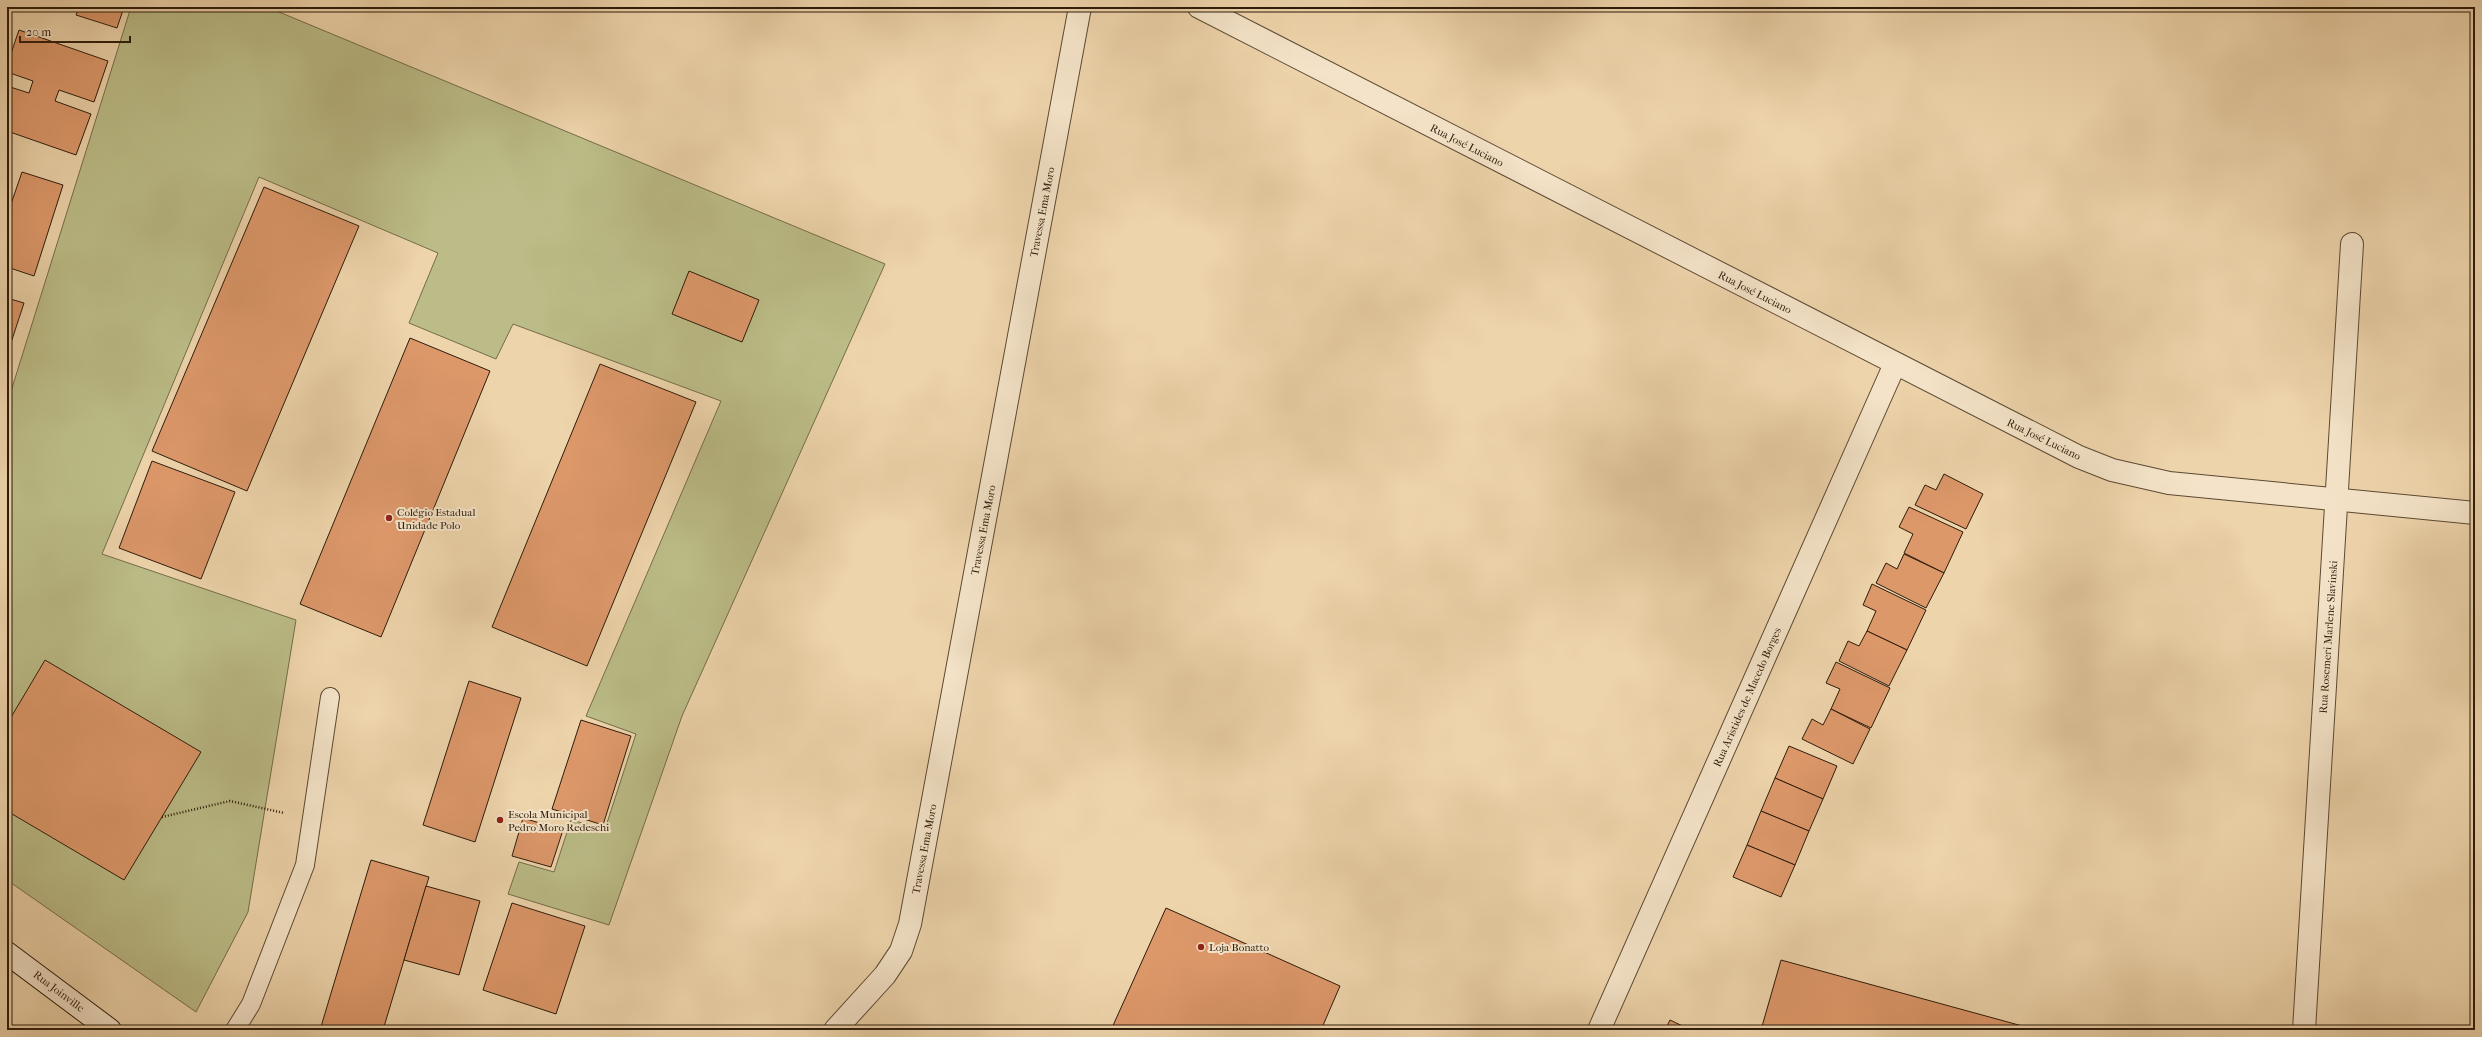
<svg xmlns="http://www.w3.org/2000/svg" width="2482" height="1037" viewBox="0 0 2482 1037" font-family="'IM FELL French Canon',serif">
<rect width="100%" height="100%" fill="#eed4ab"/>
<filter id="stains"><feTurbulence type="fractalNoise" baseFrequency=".005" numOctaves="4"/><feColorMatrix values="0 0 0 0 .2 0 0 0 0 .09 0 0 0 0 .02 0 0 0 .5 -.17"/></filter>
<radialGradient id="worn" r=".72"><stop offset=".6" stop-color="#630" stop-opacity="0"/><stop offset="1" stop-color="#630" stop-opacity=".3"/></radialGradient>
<polygon fill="#bbbc87" stroke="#746c49" points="131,7 267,7 885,264 682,716 609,925 508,894 519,862 554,872 571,820 605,829 636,734 586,716 721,401 513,324 496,359 409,323 438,253 259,177 102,554 296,620 248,912 196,1012 7,880 7,404"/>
<g fill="#dd986a" stroke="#2c1b0b">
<polygon points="79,7 124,7 117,28 76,15"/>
<polygon points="19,30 108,61 94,102 59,90 55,101 91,114 76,155 7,131 7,86 29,93 33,81 7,72 7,65"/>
<polygon points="22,172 63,185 34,276 7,267 7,206 10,207"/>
<polygon points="264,187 359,226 247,491 152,451"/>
<polygon points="689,271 759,300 742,342 672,314"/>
<polygon points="7,298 24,303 7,355"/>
<polygon points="410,338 490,371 381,637 300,604"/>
<polygon points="600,364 696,402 587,666 492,627"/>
<polygon points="152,461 235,492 201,579 119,548"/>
<polygon points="1944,474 1983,494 1966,529 1915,505 1925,485 1936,490"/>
<polygon points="1909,507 1963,532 1944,573 1904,553 1913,534 1899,527"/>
<polygon points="1904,554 1944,573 1926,608 1876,583 1886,563 1897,569"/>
<polygon points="1872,584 1926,610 1907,650 1867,631 1876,611 1863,605"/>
<polygon points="1867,631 1907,650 1889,686 1839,661 1848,641 1859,646"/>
<polygon points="45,660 201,752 124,880 7,811 7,724"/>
<polygon points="1836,662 1890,688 1871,728 1831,709 1840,689 1826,683"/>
<polygon points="469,681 521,698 475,842 423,825"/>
<polygon points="1831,709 1870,729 1853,764 1802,739 1812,719 1823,725"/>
<polygon points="581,720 631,736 603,825 552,809"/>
<polygon points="1789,746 1837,766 1823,799 1775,778"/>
<polygon points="1775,778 1823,799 1809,831 1761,811"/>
<polygon points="1761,811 1809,831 1795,865 1747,845"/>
<polygon points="523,818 563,830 551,867 512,856"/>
<polygon points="1747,845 1795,865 1781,897 1733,877"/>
<polygon points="371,860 429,877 383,1030 320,1030"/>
<polygon points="426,886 480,901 459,975 404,960"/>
<polygon points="512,903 585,926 556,1014 483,990"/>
<polygon points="1166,908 1340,986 1321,1030 1111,1030"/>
<polygon points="1781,960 2037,1030 1761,1030"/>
<polygon points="1670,1020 1691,1030 1665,1030"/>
</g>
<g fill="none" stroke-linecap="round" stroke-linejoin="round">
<defs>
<polyline id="service" points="235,1030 251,1004 305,865 330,697"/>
<g id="minor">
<polyline points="1199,7 2079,457 2112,470 2169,483 2475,513"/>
<polyline points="835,1030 885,975 901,951 910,924 1080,7"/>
<polyline points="1599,1030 1895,364"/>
<polyline points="2304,1030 2352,244"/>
</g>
<polyline id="secondary" points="7,953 110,1030"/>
</defs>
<use href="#service" stroke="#5c4933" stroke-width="20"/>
<use href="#minor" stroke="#5c4933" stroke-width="24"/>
<use href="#secondary" stroke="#2c1b0b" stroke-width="24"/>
<polyline stroke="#2c1b0b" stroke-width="2.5" stroke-dasharray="1 2" stroke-linecap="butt" points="162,817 230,801 284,813"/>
<use href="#service" stroke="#f4e3c8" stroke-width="18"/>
<use href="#minor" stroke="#f4e3c8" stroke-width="22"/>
<use href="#secondary" stroke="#f4e3c8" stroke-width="22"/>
</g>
<g fill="#8f2418" stroke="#f4e3c8" stroke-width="1.5">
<circle cx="389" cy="518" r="4"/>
<circle cx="500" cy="820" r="4"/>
<circle cx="1201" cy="947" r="4"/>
</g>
<g text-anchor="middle" stroke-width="4" stroke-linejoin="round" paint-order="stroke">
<g font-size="11" fill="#2c1b0b" stroke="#f4e3c8">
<text transform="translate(1467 145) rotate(27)" y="4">Rua José Luciano</text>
<text transform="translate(1042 212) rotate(-79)" y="4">Travessa Ema Moro</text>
<text transform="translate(1755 292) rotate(27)" y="4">Rua José Luciano</text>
<text transform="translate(2044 439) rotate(26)" y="4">Rua José Luciano</text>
<text transform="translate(983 530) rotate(-79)" y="4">Travessa Ema Moro</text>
<text transform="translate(2328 637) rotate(-86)" y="4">Rua Rosemeri Marlene Slavinski</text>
<text transform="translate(1747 697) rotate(-66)" y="4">Rua Aristides de Macedo Borges</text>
<text transform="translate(924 849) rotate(-79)" y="4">Travessa Ema Moro</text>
<text transform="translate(59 991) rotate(37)" y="4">Rua Joinville</text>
</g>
<g font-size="11" fill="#2c1b0b" stroke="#f4e3c8" text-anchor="start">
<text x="397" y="516">Colégio Estadual<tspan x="397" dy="13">Unidade Polo</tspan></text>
<text x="508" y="818">Escola Municipal<tspan x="508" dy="13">Pedro Moro Redeschi</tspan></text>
<text x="1209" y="951">Loja Bonatto</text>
</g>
</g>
<rect width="2482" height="1037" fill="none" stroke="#eed4ab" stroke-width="24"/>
<rect x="8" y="8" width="2466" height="1021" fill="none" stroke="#2c1b0b" stroke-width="2"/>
<rect x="12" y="12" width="2458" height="1013" fill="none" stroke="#2c1b0b"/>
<path d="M20 36v6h110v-6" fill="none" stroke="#2c1b0b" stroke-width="2"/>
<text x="26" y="36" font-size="12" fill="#2c1b0b" stroke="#f4e3c8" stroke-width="3" paint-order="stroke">20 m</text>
<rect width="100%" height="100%" filter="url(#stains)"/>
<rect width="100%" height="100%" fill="url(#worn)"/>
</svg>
